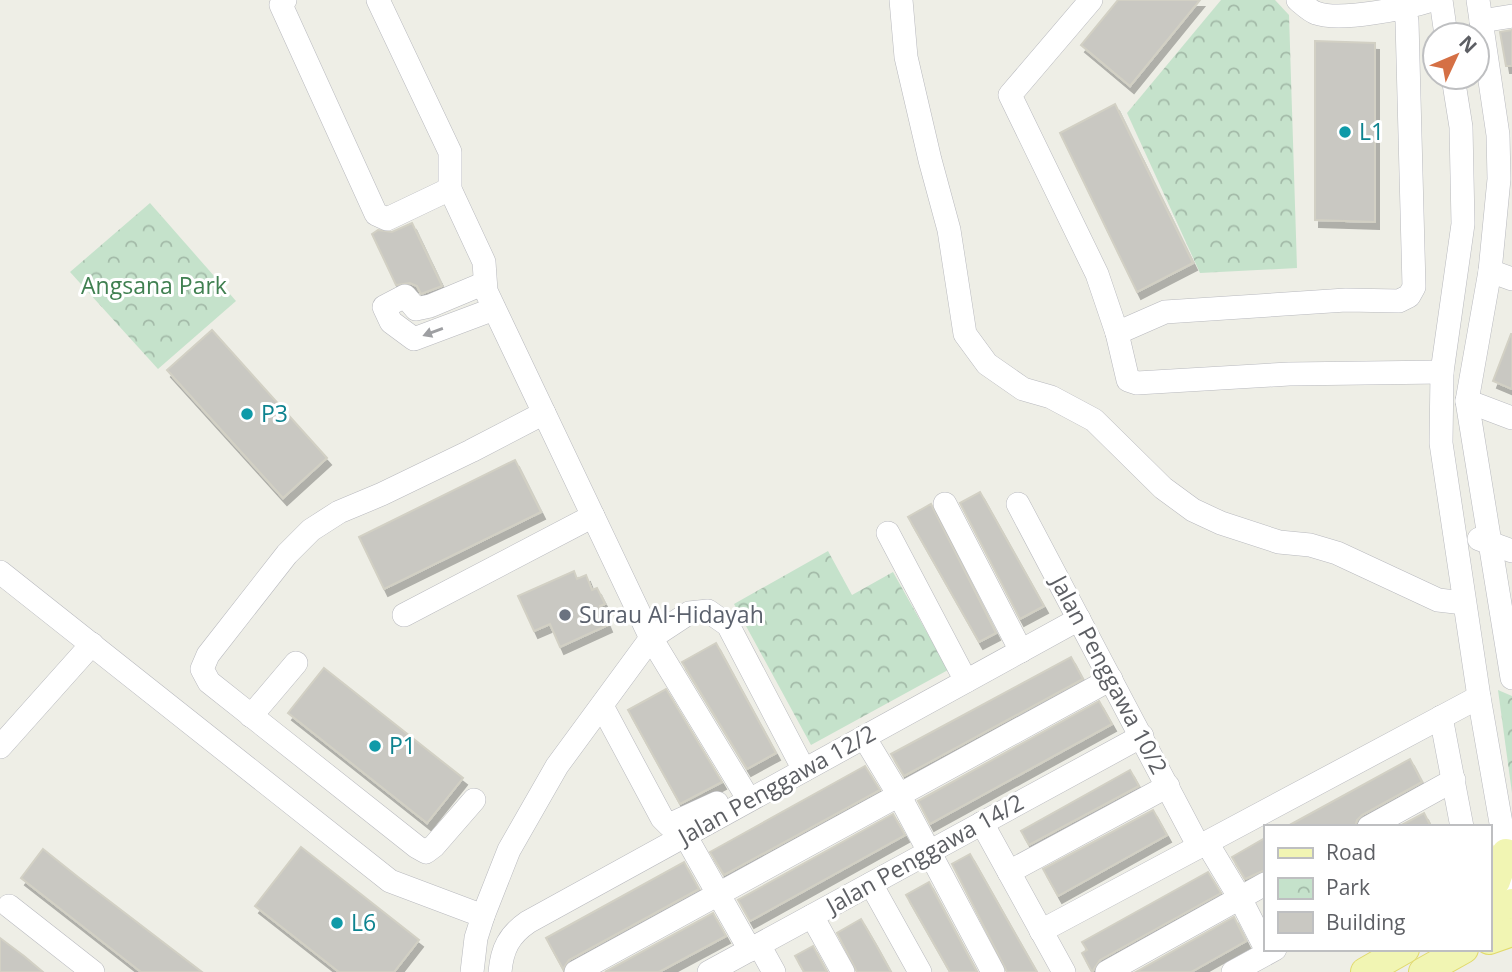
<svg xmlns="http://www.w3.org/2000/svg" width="1512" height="972" viewBox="0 0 1512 972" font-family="'Open Sans',sans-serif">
<defs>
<pattern id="park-crowns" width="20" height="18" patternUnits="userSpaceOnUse" patternTransform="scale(1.75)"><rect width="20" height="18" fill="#c5e2cb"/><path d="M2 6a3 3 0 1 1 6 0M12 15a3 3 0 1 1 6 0" fill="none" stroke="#a3baa8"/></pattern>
<filter id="shadow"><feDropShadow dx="4" dy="7" stdDeviation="0" flood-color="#0004"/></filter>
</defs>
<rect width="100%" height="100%" fill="#eeeee6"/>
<g fill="url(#park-crowns)">
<polygon points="1221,0 1275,0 1289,15 1297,268 1200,273 1127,113"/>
<polygon points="150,203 236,301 158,369 70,272"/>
<polygon points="828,551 852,595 893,572 948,670 811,745 734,604"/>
<polygon points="1498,690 1512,696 1512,793"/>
</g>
<g fill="#c9c8c2" stroke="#d2d0c4" stroke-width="2" filter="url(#shadow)">
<polygon points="1118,0 1200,0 1130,86 1081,45"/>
<polygon points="1512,30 1512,66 1506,66 1500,32"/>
<polygon points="1315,41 1375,43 1375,222 1315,220"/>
<polygon points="1115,104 1193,263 1137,292 1060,133"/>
<polygon points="412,223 442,286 421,294 417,286 410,283 396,285 372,234 378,230 392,232"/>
<polygon points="212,330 327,458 283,498 167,370"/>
<polygon points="1511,334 1512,334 1512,389 1493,381"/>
<polygon points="515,460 541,512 384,589 359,537"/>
<polygon points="980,492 1044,606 1020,619 960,503"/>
<polygon points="931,504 996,633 979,642 908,517"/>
<polygon points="574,571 577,579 586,575 592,590 597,588 605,604 600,606 608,625 560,647 550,624 534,631 518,596"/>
<polygon points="716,643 776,753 747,769 682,662"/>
<polygon points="1071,657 1083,679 904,776 891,754"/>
<polygon points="324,668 463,778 427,823 288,713"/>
<polygon points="666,689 722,782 680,804 628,710"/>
<polygon points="1099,701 1112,724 930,824 918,801"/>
<polygon points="1410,759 1422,782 1362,815 1357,820 1355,827 1286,827"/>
<polygon points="865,766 880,790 724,875 710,852"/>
<polygon points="1130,770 1139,786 1029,845 1021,831"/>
<polygon points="1153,810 1167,835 1058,896 1043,869"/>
<polygon points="1424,813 1431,827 1398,827"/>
<polygon points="893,814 905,835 750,921 738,900"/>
<polygon points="1265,838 1265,870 1245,879 1232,857"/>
<polygon points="301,847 419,940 394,972 339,972 255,906"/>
<polygon points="43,849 78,877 202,972 141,972 67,914 21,878"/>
<polygon points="970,854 1013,930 1037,972 1007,972 952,864"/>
<polygon points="684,862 699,889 569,960 563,969 546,938"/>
<polygon points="1208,872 1221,893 1100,960 1092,972 1082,953 1087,950 1082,942"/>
<polygon points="929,882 977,972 950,972 906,895"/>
<polygon points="713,913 726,936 659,972 605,972"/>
<polygon points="1234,917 1246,941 1191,972 1136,972"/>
<polygon points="861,919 875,943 891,972 857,972 837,933"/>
<polygon points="0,938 24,956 43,972 0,972"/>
<polygon points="813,946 827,972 804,972 795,956"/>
</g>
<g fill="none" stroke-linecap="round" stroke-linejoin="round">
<defs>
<g id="minor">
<polyline points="285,0 281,5 376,214 387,219 450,189"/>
<polyline points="378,0 450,152 450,189 484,262 486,291 651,638 743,790"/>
<polyline points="901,0 906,57 930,160 949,230 965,334 987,364 1023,389 1051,397 1094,420 1163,488 1193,510 1221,523 1279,542 1310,545 1337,553 1438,600 1464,603"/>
<polyline points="1091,0 1010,95 1097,274 1117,333 1128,380 1137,383 1289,374 1442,372"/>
<path d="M1298 0C1303 4 1310 11 1316 13 1340 22 1407 8 1432 0"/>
<polyline points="1441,0 1446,35"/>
<polyline points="1478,0 1498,135 1499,179 1490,271 1467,401 1512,678"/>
<polyline points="1481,21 1512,16"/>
<polyline points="1453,77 1461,127 1463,224 1442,372 1441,443 1479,697 1512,886"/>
<polyline points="1490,271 1512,279"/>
<polyline points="485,283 430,306 416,309 405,296 384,307 391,322 414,339 494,309"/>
<polyline points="1117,333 1165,312 1346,300 1399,301 1409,296 1414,287 1407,21 1404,8"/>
<polyline points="1467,401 1512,418"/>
<polyline points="945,504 1021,651"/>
<polyline points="1018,504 1199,847"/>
<polyline points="888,533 966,681"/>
<polyline points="1479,539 1512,551"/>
<polyline points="0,572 390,881 483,916"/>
<polyline points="404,615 593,516"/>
<polyline points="602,706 662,818 669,825 717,803"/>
<polyline points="251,716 296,663"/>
<polyline points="1441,717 1462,827"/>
<polyline points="864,737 899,795 993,972"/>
<polyline points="0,747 92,644"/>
<polyline points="474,800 434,846 426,852 417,847 209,682 202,669 208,655 287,554 311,530 339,512 382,494 471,451 544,413"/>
<polyline points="982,823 1064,972"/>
<polyline points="1369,827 1454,780"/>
<polyline points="686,837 750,950"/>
<polyline points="1207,843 1240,898 1265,947"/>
<polyline points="1009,872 1168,786"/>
<polyline points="871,884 920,972"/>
<polyline points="9,906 93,972"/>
<polyline points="812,916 843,972"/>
<polyline points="1041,931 1479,697"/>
<polyline points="759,945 774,972"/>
<polyline points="472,972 476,938 483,916 509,850 557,766 651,638 689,613 708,611 728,625 804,770"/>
<path d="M500 972C502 949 509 935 528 922L1079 619"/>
<polyline points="576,972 1111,679"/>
<polyline points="709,972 1142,736"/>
<polyline points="1107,972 1265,884"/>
<polyline points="1233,972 1275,949"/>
</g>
<g id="major">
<polyline points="1489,892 1496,881 1506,853"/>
<polyline points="1489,912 1512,903"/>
<polyline points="1489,940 1512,932"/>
<polyline points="1365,972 1405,949"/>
<polyline points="1423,972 1464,949"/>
</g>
</defs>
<use href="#minor" stroke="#b8b9be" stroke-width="24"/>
<use href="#major" stroke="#e1da6c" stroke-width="30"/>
<use href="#minor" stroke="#fff" stroke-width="23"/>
<use href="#major" stroke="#f1f5b3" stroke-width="28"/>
</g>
<defs><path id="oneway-solid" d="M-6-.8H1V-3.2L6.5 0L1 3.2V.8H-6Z" transform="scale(1.75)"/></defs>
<use fill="#9e9fa2" href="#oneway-solid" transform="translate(433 332) rotate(160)"/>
<g fill="#0f9aa8" stroke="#fff" stroke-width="2.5">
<circle cx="1345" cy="132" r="7"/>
<circle cx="247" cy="414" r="7"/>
<circle cx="375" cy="746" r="7"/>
<circle cx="337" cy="923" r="7"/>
</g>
<circle fill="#6b7280" stroke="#fff" stroke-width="2.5" cx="565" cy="615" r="7"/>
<g text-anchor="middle" stroke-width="6" stroke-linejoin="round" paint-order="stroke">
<g font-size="23" fill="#0d838f" stroke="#fff" text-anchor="start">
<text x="1359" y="140">L1</text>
<text x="261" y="422">P3</text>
<text x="389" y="754">P1</text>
<text x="351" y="931">L6</text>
</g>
<g font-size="23" fill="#408051" stroke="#fff">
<text x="154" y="294">Angsana Park</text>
</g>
<g font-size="23" fill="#5b616d" stroke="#fff" text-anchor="start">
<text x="579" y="623">Surau Al-Hidayah</text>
</g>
<g font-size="23" fill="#5d5f64" stroke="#fff">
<text transform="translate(1109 675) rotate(62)" y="8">Jalan Penggawa 10/2</text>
<text transform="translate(777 785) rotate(-29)" y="8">Jalan Penggawa 12/2</text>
<text transform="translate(925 854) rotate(-29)" y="8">Jalan Penggawa 14/2</text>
</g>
</g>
<rect x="1264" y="825" width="228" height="126" fill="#ffffff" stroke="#bebfc1" stroke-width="2"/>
<rect x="1278" y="848" width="35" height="10" fill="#f1f5b3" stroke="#bebfc1" stroke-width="2"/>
<text x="1326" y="860" font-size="21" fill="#5d5f64">Road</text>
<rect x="1278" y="878" width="35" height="21" fill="url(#park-crowns)" stroke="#bebfc1" stroke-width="2"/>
<text x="1326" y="895" font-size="21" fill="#5d5f64">Park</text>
<rect x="1278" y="912" width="35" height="21" fill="#c9c8c2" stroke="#bebfc1" stroke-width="2"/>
<text x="1326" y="930" font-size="21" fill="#5d5f64">Building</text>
<g transform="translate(1456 56) rotate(46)"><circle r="33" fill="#ffffff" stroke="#bebfc1" stroke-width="2"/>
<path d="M0-5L12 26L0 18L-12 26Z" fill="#d57045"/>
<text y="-10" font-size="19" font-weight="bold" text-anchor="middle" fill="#5d5f64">N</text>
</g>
</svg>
